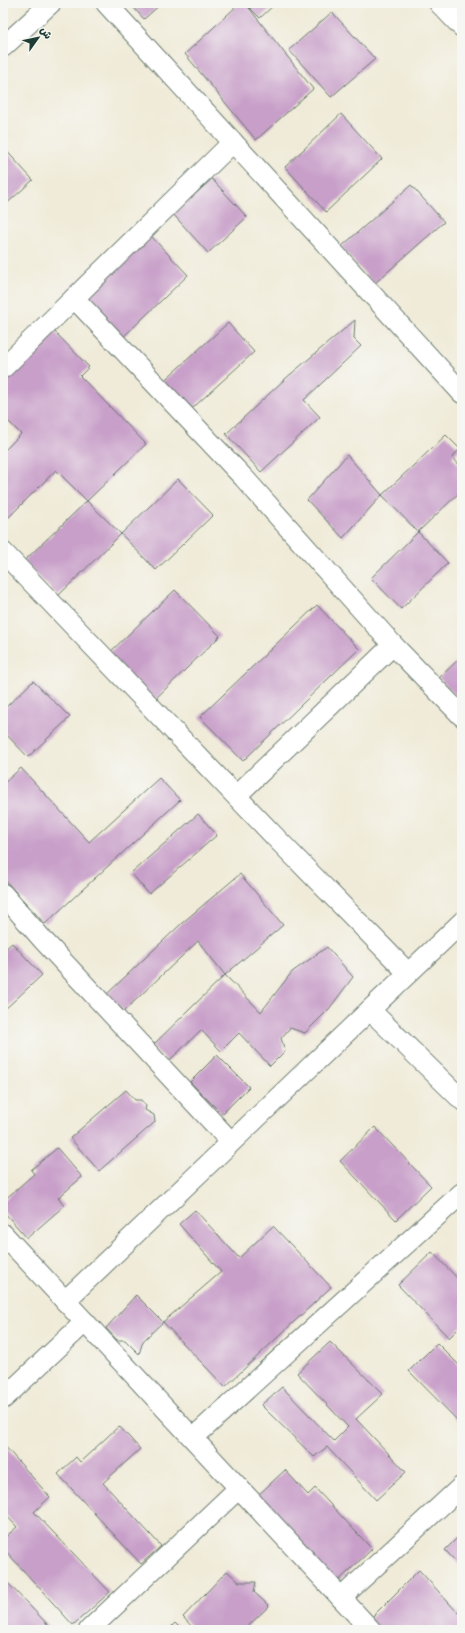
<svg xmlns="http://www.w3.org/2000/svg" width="465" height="1633" viewBox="0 0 465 1633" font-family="'Comic Neue','Playpen Sans Arabic',sans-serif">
<rect width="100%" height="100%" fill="#f6f6f2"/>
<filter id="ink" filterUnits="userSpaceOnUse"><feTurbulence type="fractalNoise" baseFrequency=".025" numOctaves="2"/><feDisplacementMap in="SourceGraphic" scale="8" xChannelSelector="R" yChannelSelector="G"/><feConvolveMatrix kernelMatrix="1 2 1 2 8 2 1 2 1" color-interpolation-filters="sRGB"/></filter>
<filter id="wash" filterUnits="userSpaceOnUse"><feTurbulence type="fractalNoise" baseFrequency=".012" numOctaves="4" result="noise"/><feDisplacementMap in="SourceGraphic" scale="16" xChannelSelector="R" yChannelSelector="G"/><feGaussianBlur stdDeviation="0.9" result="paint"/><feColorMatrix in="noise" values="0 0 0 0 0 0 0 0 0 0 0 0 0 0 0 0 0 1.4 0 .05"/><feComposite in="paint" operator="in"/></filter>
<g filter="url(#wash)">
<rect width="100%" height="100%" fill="#f0ebd8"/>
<g id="blocks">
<g fill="#c89fc9">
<polygon points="129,3 162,3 144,19"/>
<polygon points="240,3 245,3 313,89 256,140 185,54"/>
<polygon points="245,3 276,3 260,18"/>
<polygon points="332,12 375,59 331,97 289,50"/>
<polygon points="341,114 382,159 326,212 285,167"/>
<polygon points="3,147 33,180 3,207"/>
<polygon points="212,179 247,217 208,253 173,214"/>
<polygon points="411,185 444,222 374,284 341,247"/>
<polygon points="150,235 188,275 118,342 80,302"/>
<polygon points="355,320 354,339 361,346 304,400 320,417 261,472 226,434 285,379"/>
<polygon points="228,323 254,352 185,415 158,386"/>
<polygon points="54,331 89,367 80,376 146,444 87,501 121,534 58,596 24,561 87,501 56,470 7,519 3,514 3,452 21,434 3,416 3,381"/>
<polygon points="446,435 460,449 452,457 462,468 462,490 418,532 382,495 343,538 307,500 347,455 382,495"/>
<polygon points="178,479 213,515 156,570 121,534"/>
<polygon points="418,532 448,563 401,609 371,578"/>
<polygon points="175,590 220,636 151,703 106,656"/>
<polygon points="317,605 359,649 243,761 200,717"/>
<polygon points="462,656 462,702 439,678"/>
<polygon points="33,681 70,717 28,757 3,731 3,710"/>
<polygon points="21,768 89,842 159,778 180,800 45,924 3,878 3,784"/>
<polygon points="198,814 217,835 149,894 131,873"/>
<polygon points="240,874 283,925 225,975 198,941 124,1011 107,994 182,923"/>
<polygon points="12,943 42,975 3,1011 3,951"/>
<polygon points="327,947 353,977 329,1009 305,1033 290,1028 281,1038 285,1051 270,1066 239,1033 221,1051 201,1030 168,1062 152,1046 225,975 261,1012 292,972"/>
<polygon points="217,1055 249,1087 222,1114 190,1082"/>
<polygon points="126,1090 135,1100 141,1100 146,1106 145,1110 154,1115 155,1122 99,1171 70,1138"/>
<polygon points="375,1127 431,1186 396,1220 340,1161"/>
<polygon points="57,1148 82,1177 58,1198 64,1206 27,1238 3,1211 3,1201 34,1174 31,1170"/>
<polygon points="195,1210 239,1258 273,1226 331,1287 225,1387 163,1322 221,1272 179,1224"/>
<polygon points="432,1252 462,1283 462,1325 449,1338 398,1285"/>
<polygon points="136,1295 163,1322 143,1341 139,1354 125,1340 117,1340 106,1328"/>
<polygon points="330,1342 383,1394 356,1419 406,1472 376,1500 327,1447 314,1457 261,1405 282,1387 334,1441 348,1427 297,1373"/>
<polygon points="437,1343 462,1368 462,1425 409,1371"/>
<polygon points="119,1426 140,1449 103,1483 161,1546 141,1564 58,1474 76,1457 80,1462"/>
<polygon points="3,1444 50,1497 34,1512 110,1592 73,1625 3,1548 3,1539 17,1527 3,1512"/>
<polygon points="285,1470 308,1495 315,1488 372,1549 334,1585 254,1499"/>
<polygon points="462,1533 462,1568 445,1550"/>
<polygon points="419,1570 458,1613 462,1609 462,1630 378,1630 369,1620"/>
<polygon points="227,1571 239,1582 256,1582 254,1592 269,1606 244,1630 195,1630 183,1617"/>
<polygon points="3,1578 53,1630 3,1630"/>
<polygon points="175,1623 182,1630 168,1630"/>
</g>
</g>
</g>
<g filter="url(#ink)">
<use href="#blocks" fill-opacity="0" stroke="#687a6d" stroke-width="1"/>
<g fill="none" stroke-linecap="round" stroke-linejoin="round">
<defs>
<g id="minor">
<polyline points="106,3 462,393"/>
<polyline points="439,3 462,27"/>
<polyline points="3,47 51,3"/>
<polyline points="74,298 244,478 393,645 462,716"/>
<polyline points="3,368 233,142"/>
<polyline points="3,552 278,840 408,973"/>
<polyline points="237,795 393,645"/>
<polyline points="3,894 43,940 231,1142"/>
<polyline points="370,1010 462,1100"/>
<polyline points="3,1234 371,1630"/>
<polyline points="65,1301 462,922"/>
<polyline points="3,1399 85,1322"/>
<polyline points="193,1438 462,1193"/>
<polyline points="341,1598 462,1486"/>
<polyline points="89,1630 239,1488"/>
</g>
</defs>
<use href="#minor" stroke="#687a6d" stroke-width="22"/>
<use href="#minor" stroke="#fff" stroke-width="20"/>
</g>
</g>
<rect width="465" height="1633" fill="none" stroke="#f6f6f2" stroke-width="16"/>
<g transform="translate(38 38) rotate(57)" stroke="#f6f6f2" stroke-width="3" paint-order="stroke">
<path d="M0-3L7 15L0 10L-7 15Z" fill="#1f3d34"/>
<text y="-6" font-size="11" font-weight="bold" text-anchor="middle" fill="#1f3d34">ش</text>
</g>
</svg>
